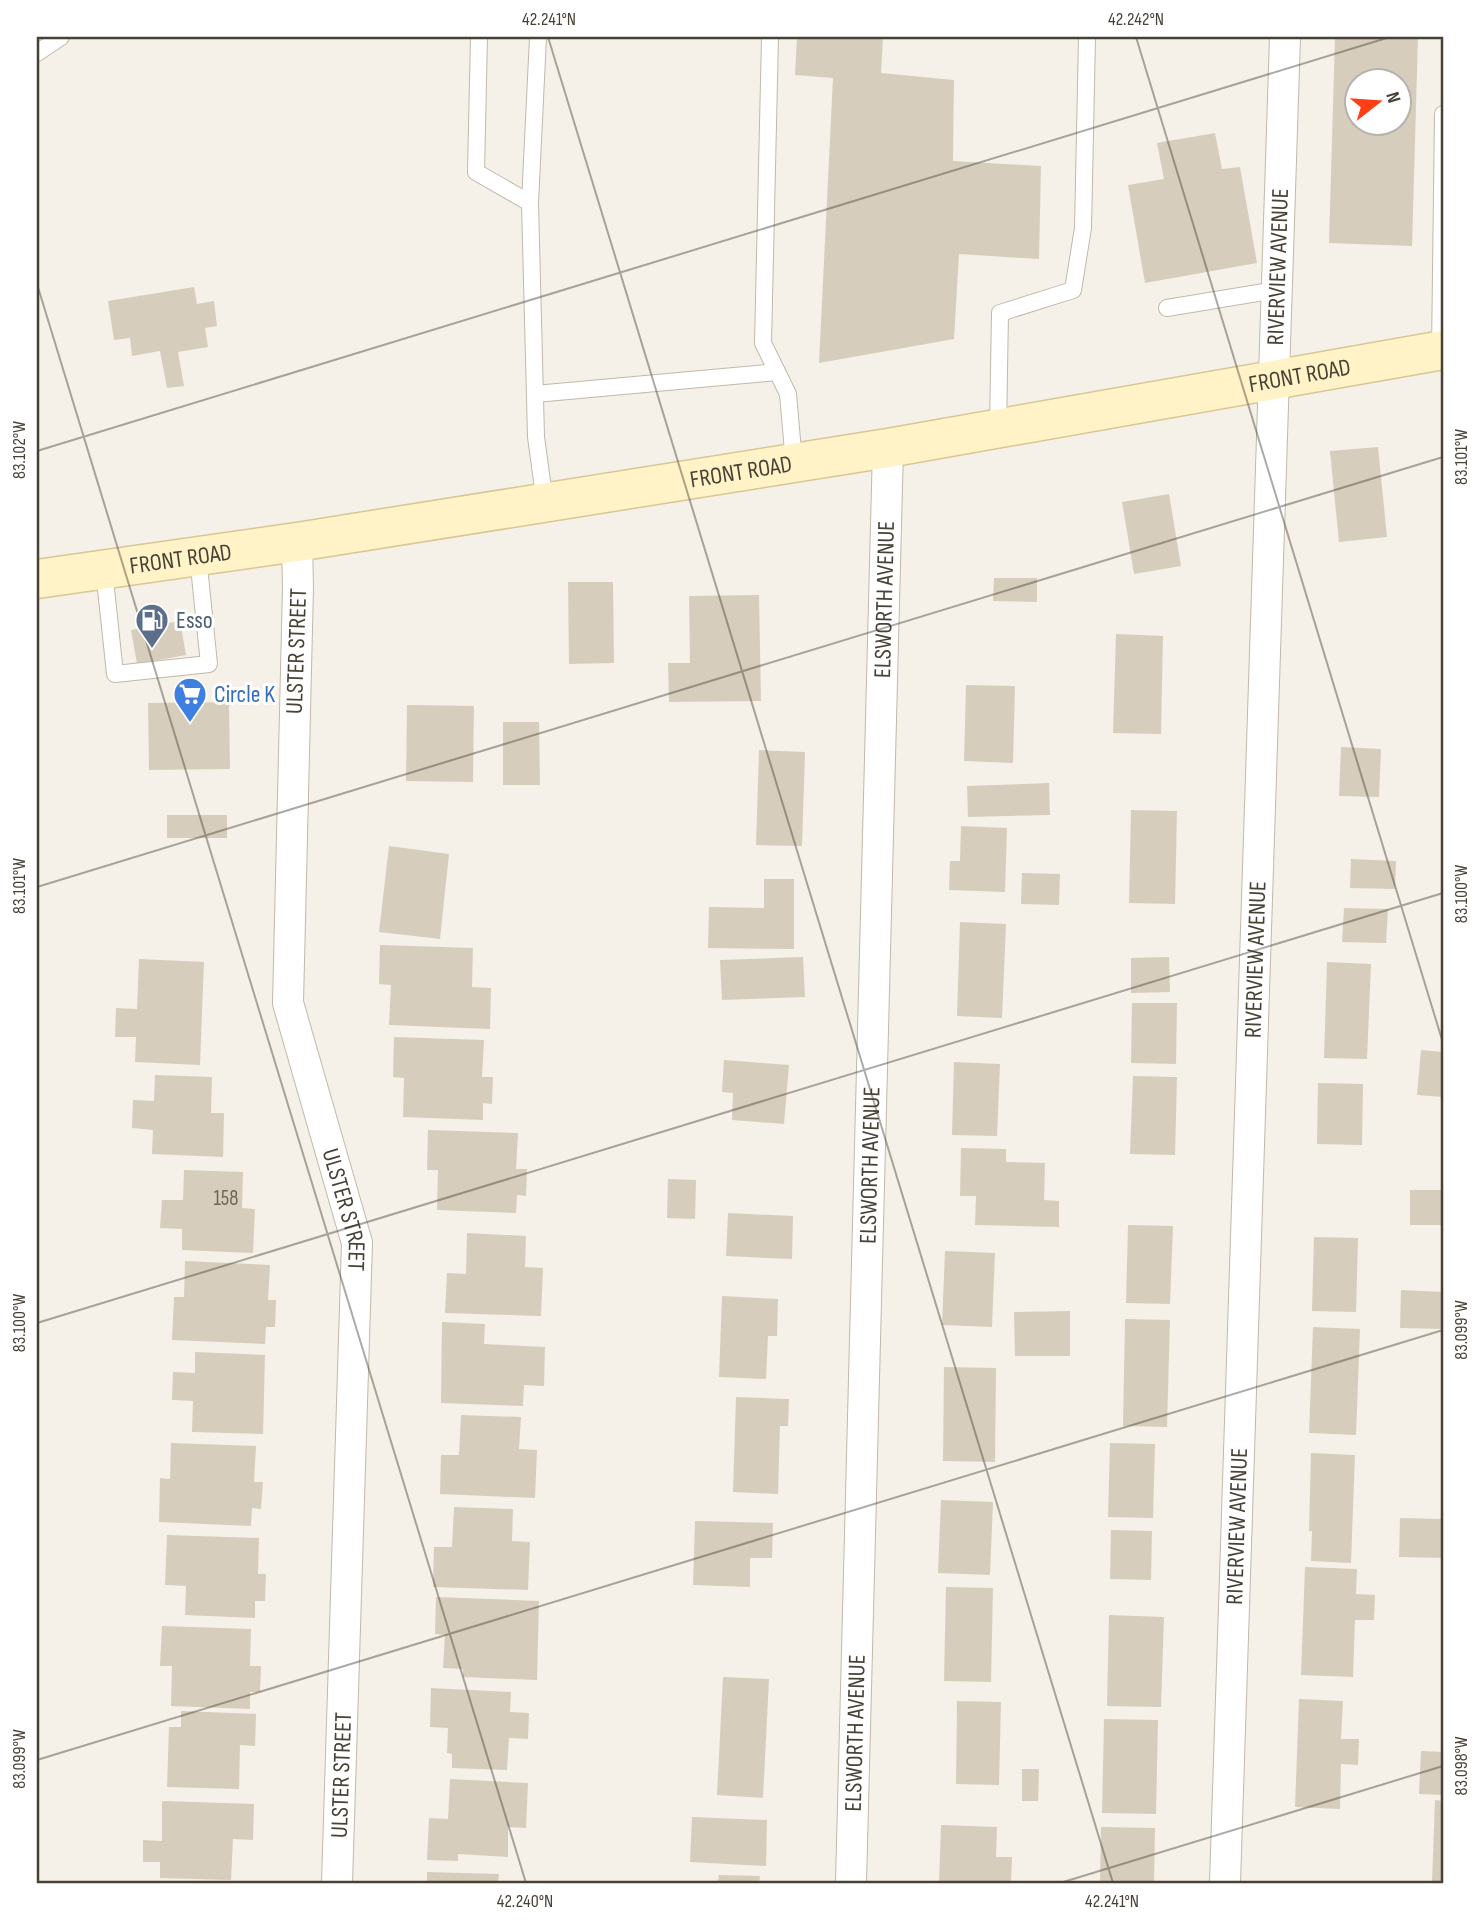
<svg xmlns="http://www.w3.org/2000/svg" width="1480" height="1920" viewBox="0 0 1480 1920" font-family="'Sofia Sans Condensed',sans-serif">
<rect width="100%" height="100%" fill="#f5f1e8"/>
<g fill="#d7cdbc" fill-rule="evenodd">
<polygon points="797,37 883,37 881,73 954,80 953,161 1041,166 1039,259 959,254 954,339 819,363 833,78 795,75"/>
<path d="M1335 37H1418L1412 246 1329 243ZM1358 80H1400V122H1358Z"/>
<polygon points="1215,133 1222,169 1240,167 1257,263 1145,283 1128,185 1164,179 1157,143"/>
<polygon points="194,287 197,304 214,301 217,326 205,328 208,347 178,352 184,386 167,388 160,351 132,356 130,338 114,340 108,301"/>
<polygon points="1378,447 1387,537 1339,542 1330,451"/>
<polygon points="1169,494 1181,566 1134,574 1122,502"/>
<polygon points="994,578 1037,578 1037,602 993,601"/>
<polygon points="568,582 613,582 614,663 569,664"/>
<polygon points="759,595 761,701 669,702 668,663 690,663 689,596"/>
<polygon points="180,621 186,655 137,664 131,630"/>
<polygon points="1116,634 1163,636 1161,734 1113,733"/>
<polygon points="966,685 1015,686 1013,763 964,761"/>
<polygon points="229,702 230,769 149,770 148,703"/>
<polygon points="407,705 474,706 473,782 406,781"/>
<polygon points="503,722 539,722 540,785 503,785"/>
<polygon points="1341,747 1381,749 1379,797 1339,796"/>
<polygon points="759,750 805,752 802,846 756,845"/>
<polygon points="1049,783 1050,815 968,817 967,786"/>
<polygon points="1131,810 1177,811 1175,904 1129,903"/>
<rect x="167" y="815" width="60" height="23"/>
<polygon points="961,826 1007,828 1005,892 949,890 950,861 960,861"/>
<polygon points="389,846 449,854 440,939 379,932"/>
<polygon points="1351,859 1396,861 1395,889 1350,888"/>
<polygon points="1022,873 1060,874 1059,905 1021,904"/>
<polygon points="764,879 794,879 794,949 708,948 709,907 764,908"/>
<polygon points="1344,908 1388,909 1386,943 1342,942"/>
<polygon points="960,922 1006,924 1002,1018 957,1016"/>
<polygon points="380,945 473,948 472,987 491,988 490,1029 389,1025 391,985 379,984"/>
<polygon points="803,957 805,997 722,1000 720,960"/>
<polygon points="1169,957 1170,992 1131,993 1131,958"/>
<polygon points="139,959 204,962 200,1065 135,1062 136,1037 115,1037 116,1008 137,1009"/>
<polygon points="1327,962 1371,964 1367,1059 1324,1058"/>
<polygon points="1132,1003 1177,1003 1176,1064 1131,1063"/>
<polygon points="394,1037 484,1040 482,1077 493,1077 492,1104 483,1103 483,1120 403,1117 404,1078 393,1077"/>
<polygon points="1421,1050 1443,1052 1443,1097 1417,1095"/>
<polygon points="724,1060 789,1065 784,1124 732,1120 733,1093 722,1092"/>
<polygon points="954,1062 1000,1064 997,1136 952,1135"/>
<polygon points="155,1075 212,1077 211,1113 224,1113 223,1157 152,1154 153,1130 132,1128 133,1100 154,1101"/>
<polygon points="1133,1076 1177,1077 1175,1155 1130,1154"/>
<polygon points="1318,1083 1363,1084 1362,1145 1317,1144"/>
<polygon points="428,1130 518,1133 516,1169 527,1169 526,1196 517,1195 516,1213 437,1210 438,1170 427,1170"/>
<polygon points="961,1148 1006,1149 1006,1162 1045,1163 1044,1200 1059,1201 1059,1227 975,1225 976,1196 960,1196"/>
<polygon points="184,1170 243,1172 242,1208 255,1209 253,1253 182,1250 182,1229 160,1228 162,1200 183,1200"/>
<polygon points="668,1179 696,1180 695,1219 667,1218"/>
<rect x="1410" y="1190" width="33" height="35"/>
<polygon points="728,1213 793,1216 792,1259 726,1256"/>
<polygon points="1128,1225 1173,1226 1170,1304 1126,1303"/>
<polygon points="467,1233 526,1236 525,1267 543,1268 541,1316 445,1313 447,1273 466,1274"/>
<polygon points="1314,1237 1358,1238 1356,1312 1312,1311"/>
<polygon points="945,1251 995,1253 992,1327 942,1325"/>
<polygon points="185,1261 270,1265 268,1300 276,1300 275,1327 266,1327 265,1344 172,1340 174,1297 184,1297"/>
<polygon points="1401,1290 1443,1292 1443,1329 1400,1328"/>
<polygon points="722,1296 778,1299 777,1336 768,1336 766,1379 719,1377"/>
<polygon points="1070,1311 1070,1356 1015,1356 1014,1312"/>
<polygon points="1125,1319 1170,1320 1167,1427 1123,1426"/>
<polygon points="442,1322 485,1324 484,1344 545,1347 544,1386 524,1385 523,1406 441,1403"/>
<polygon points="1313,1327 1360,1329 1356,1435 1309,1433"/>
<polygon points="195,1352 265,1355 263,1434 192,1432 193,1401 172,1400 173,1372 195,1373"/>
<polygon points="944,1367 996,1368 995,1462 943,1461"/>
<polygon points="736,1397 789,1399 788,1426 780,1426 778,1494 733,1492"/>
<polygon points="461,1415 521,1417 519,1449 537,1450 535,1498 440,1494 441,1455 459,1455"/>
<polygon points="171,1443 256,1446 254,1482 263,1482 261,1509 252,1508 251,1526 159,1522 160,1478 170,1479"/>
<polygon points="1110,1443 1155,1444 1153,1518 1108,1517"/>
<polygon points="1311,1453 1355,1455 1351,1563 1311,1561 1312,1531 1309,1531"/>
<polygon points="941,1500 993,1502 990,1575 938,1573"/>
<polygon points="454,1507 513,1509 512,1541 530,1542 528,1590 433,1587 434,1547 452,1547"/>
<polygon points="1400,1518 1443,1519 1443,1558 1399,1557"/>
<polygon points="695,1521 773,1523 772,1558 750,1558 750,1587 693,1585"/>
<polygon points="1111,1530 1152,1531 1151,1580 1110,1579"/>
<polygon points="167,1535 259,1538 258,1574 266,1574 265,1601 255,1601 255,1618 185,1615 186,1586 165,1585"/>
<polygon points="1305,1567 1357,1569 1356,1594 1375,1595 1374,1620 1355,1620 1353,1677 1301,1675"/>
<polygon points="946,1587 993,1588 991,1682 944,1681"/>
<polygon points="436,1597 539,1601 537,1680 463,1677 463,1669 443,1668 445,1635 435,1634"/>
<polygon points="1109,1615 1164,1617 1161,1707 1107,1706"/>
<polygon points="162,1626 251,1629 250,1666 261,1666 260,1692 250,1692 250,1709 171,1706 172,1666 160,1666"/>
<polygon points="723,1677 769,1679 763,1798 717,1795"/>
<polygon points="431,1688 511,1692 510,1712 529,1713 528,1739 509,1738 507,1770 452,1768 452,1754 447,1753 448,1728 430,1727"/>
<polygon points="1299,1699 1343,1701 1341,1739 1359,1739 1358,1765 1341,1764 1340,1809 1295,1807"/>
<polygon points="957,1701 1001,1702 999,1785 956,1784"/>
<polygon points="181,1711 256,1714 255,1746 240,1745 239,1789 167,1787 169,1727 181,1727"/>
<polygon points="1104,1719 1158,1720 1156,1814 1102,1813"/>
<polygon points="1421,1751 1443,1752 1443,1795 1419,1794"/>
<polygon points="1022,1769 1039,1769 1038,1801 1022,1801"/>
<polygon points="450,1779 528,1783 526,1828 508,1827 508,1857 458,1854 458,1861 427,1860 429,1818 448,1819"/>
<polygon points="1435,1800 1443,1801 1443,1883 1432,1883"/>
<polygon points="162,1801 254,1804 253,1840 233,1839 231,1880 160,1878 160,1862 143,1862 143,1840 162,1841"/>
<polygon points="692,1817 767,1820 766,1866 690,1862"/>
<polygon points="941,1825 997,1827 996,1857 1012,1857 1011,1883 939,1883"/>
<polygon points="1101,1827 1155,1828 1154,1883 1100,1883"/>
<polygon points="427,1872 499,1874 498,1883 427,1883"/>
<polygon points="719,1875 760,1876 759,1883 718,1883"/>
</g>
<g fill="none" stroke-linecap="round" stroke-linejoin="round">
<defs>
<g id="service">
<polyline points="479,37 476,172 530,203 536,437 545,503"/>
<polyline points="770,37 763,343 788,394 794,463"/>
<polyline points="37,53 61,37"/>
<polyline points="530,203 538,37"/>
<polyline points="1167,308 1276,290"/>
<polyline points="1440,351 1443,114"/>
<polyline points="535,394 777,372"/>
<polyline points="998,428 1000,313 1073,290 1083,228 1087,37"/>
<polyline points="104,570 115,674 209,664 198,557"/>
</g>
<g id="minor">
<path id="s1" d="M297 542 298 587 288 1003 357 1243 337 1883"/>
<path id="s2" d="M851 1883 888 448"/>
<path id="s3" d="M1225 1883 1285 37"/>
</g>
<g id="secondary">
<path id="s4" d="M37 579 297 542 888 448 1443 350"/>
</g>
</defs>
<use href="#service" stroke="#c1b9a9" stroke-width="18"/>
<use href="#minor" stroke="#c1b9a9" stroke-width="32"/>
<use href="#secondary" stroke="#d7c795" stroke-width="41"/>
<use href="#service" stroke="#fff" stroke-width="16"/>
<use href="#minor" stroke="#fff" stroke-width="30"/>
<use href="#secondary" stroke="#fff3c7" stroke-width="38"/>
</g>
<path fill="none" stroke="#484236" stroke-width="2" stroke-opacity="0.45" d="M548 37 1113 1883M1136 37 1443 1043M37 284 526 1883M37 451 1390 37M37 887 1443 457M37 1323 1443 893M37 1760 1443 1330M1060 1883 1443 1766"/>
<defs>
<symbol id="fuel-pin" viewBox="-11 -11 22 30"><path d="M0 17L-7.5 6A9.5 9.5 0 1 1 7.5 6Z" fill="#5c6f8a" stroke="#fff"/><path d="M-5.5-6h7V0h2V4h1.3V-2.5L3-4.5l.8-.8L6-3V5H2.5V1h-1V6h-7ZM-4.2-4.7v3.2H.2V-4.7Z" fill="#fff"/></symbol>
<symbol id="supermarket-pin" viewBox="-11 -11 22 30"><path d="M0 17L-7.5 6A9.5 9.5 0 1 1 7.5 6Z" fill="#3f7fe0" stroke="#fff"/><path d="M-6-5.5h2.5l.6 2H6L4.5 2H-2.5L-4.4-4H-6ZM-1.5 3.2a1.3 1.3 0 1 0 .1 0ZM3 3.2a1.3 1.3 0 1 0 .1 0Z" fill="#fff"/></symbol>
</defs>
<g fill-rule="evenodd">
<use href="#fuel-pin" x="133" y="601" width="38" height="52"/>
<use href="#supermarket-pin" x="171" y="675" width="38" height="52"/>
</g>
<g text-anchor="middle" stroke-width="6" stroke-linejoin="round" paint-order="stroke">
<g font-size="21" fill="#6c6558">
<text x="226" y="1205">158</text>
</g>
<g font-size="24" fill="#484236" stroke="#fff">
<text dy="8" stroke="none"><textPath href="#s3" startOffset="1617">RIVERVIEW AVENUE</textPath></text>
<text dy="8" stroke="none"><textPath href="#s4" startOffset="1279">FRONT ROAD</textPath></text>
<text dy="8" stroke="none"><textPath href="#s4" startOffset="712">FRONT ROAD</textPath></text>
<text dy="8" stroke="none"><textPath href="#s4" startOffset="145">FRONT ROAD</textPath></text>
<text dy="8" stroke="none"><textPath href="#s2" startOffset="1284">ELSWORTH AVENUE</textPath></text>
<text transform="translate(296 651) rotate(-88)" y="8">ULSTER STREET</text>
<text dy="8" stroke="none"><textPath href="#s3" startOffset="924">RIVERVIEW AVENUE</textPath></text>
<text dy="8" stroke="none"><textPath href="#s2" startOffset="718">ELSWORTH AVENUE</textPath></text>
<text dy="8" stroke="none"><textPath href="#s1" startOffset="676">ULSTER STREET</textPath></text>
<text dy="8" stroke="none"><textPath href="#s3" startOffset="357">RIVERVIEW AVENUE</textPath></text>
<text dy="8" stroke="none"><textPath href="#s2" startOffset="150">ELSWORTH AVENUE</textPath></text>
<text transform="translate(341 1775) rotate(-88)" y="8">ULSTER STREET</text>
</g>
<g font-size="24" fill="#4e5e75" stroke="#fff" text-anchor="start">
<text x="176" y="628">Esso</text>
</g>
<g font-size="24" fill="#366cbe" stroke="#fff" text-anchor="start">
<text x="214" y="702">Circle K</text>
</g>
</g>
<rect width="1480" height="1920" fill="none" stroke="#ffffff" stroke-width="77"/>
<g transform="translate(1378 102) rotate(73)"><circle r="33" fill="#ffffff" stroke="#b6b3af" stroke-width="2"/>
<path d="M0-5L12 26L0 18L-12 26Z" fill="#ff3e14"/>
<text y="-10" font-size="19" font-weight="bold" text-anchor="middle" fill="#484236">N</text>
</g>
<rect x="38" y="38" width="1404" height="1844" fill="none" stroke="#484236" stroke-width="2.5"/>
<g font-size="18" text-anchor="middle" fill="#484236">
<text x="549" y="25">42.241°N</text>
<text x="1136" y="25">42.242°N</text>
<text transform="translate(19 450) rotate(-90)" y="6">83.102°W</text>
<text transform="translate(1461 457) rotate(-90)" y="6">83.101°W</text>
<text transform="translate(19 886) rotate(-90)" y="6">83.101°W</text>
<text transform="translate(1461 894) rotate(-90)" y="6">83.100°W</text>
<text transform="translate(19 1323) rotate(-90)" y="6">83.100°W</text>
<text transform="translate(1461 1330) rotate(-90)" y="6">83.099°W</text>
<text transform="translate(19 1759) rotate(-90)" y="6">83.099°W</text>
<text transform="translate(1461 1766) rotate(-90)" y="6">83.098°W</text>
<text x="525" y="1907">42.240°N</text>
<text x="1112" y="1907">42.241°N</text>
</g>
</svg>
